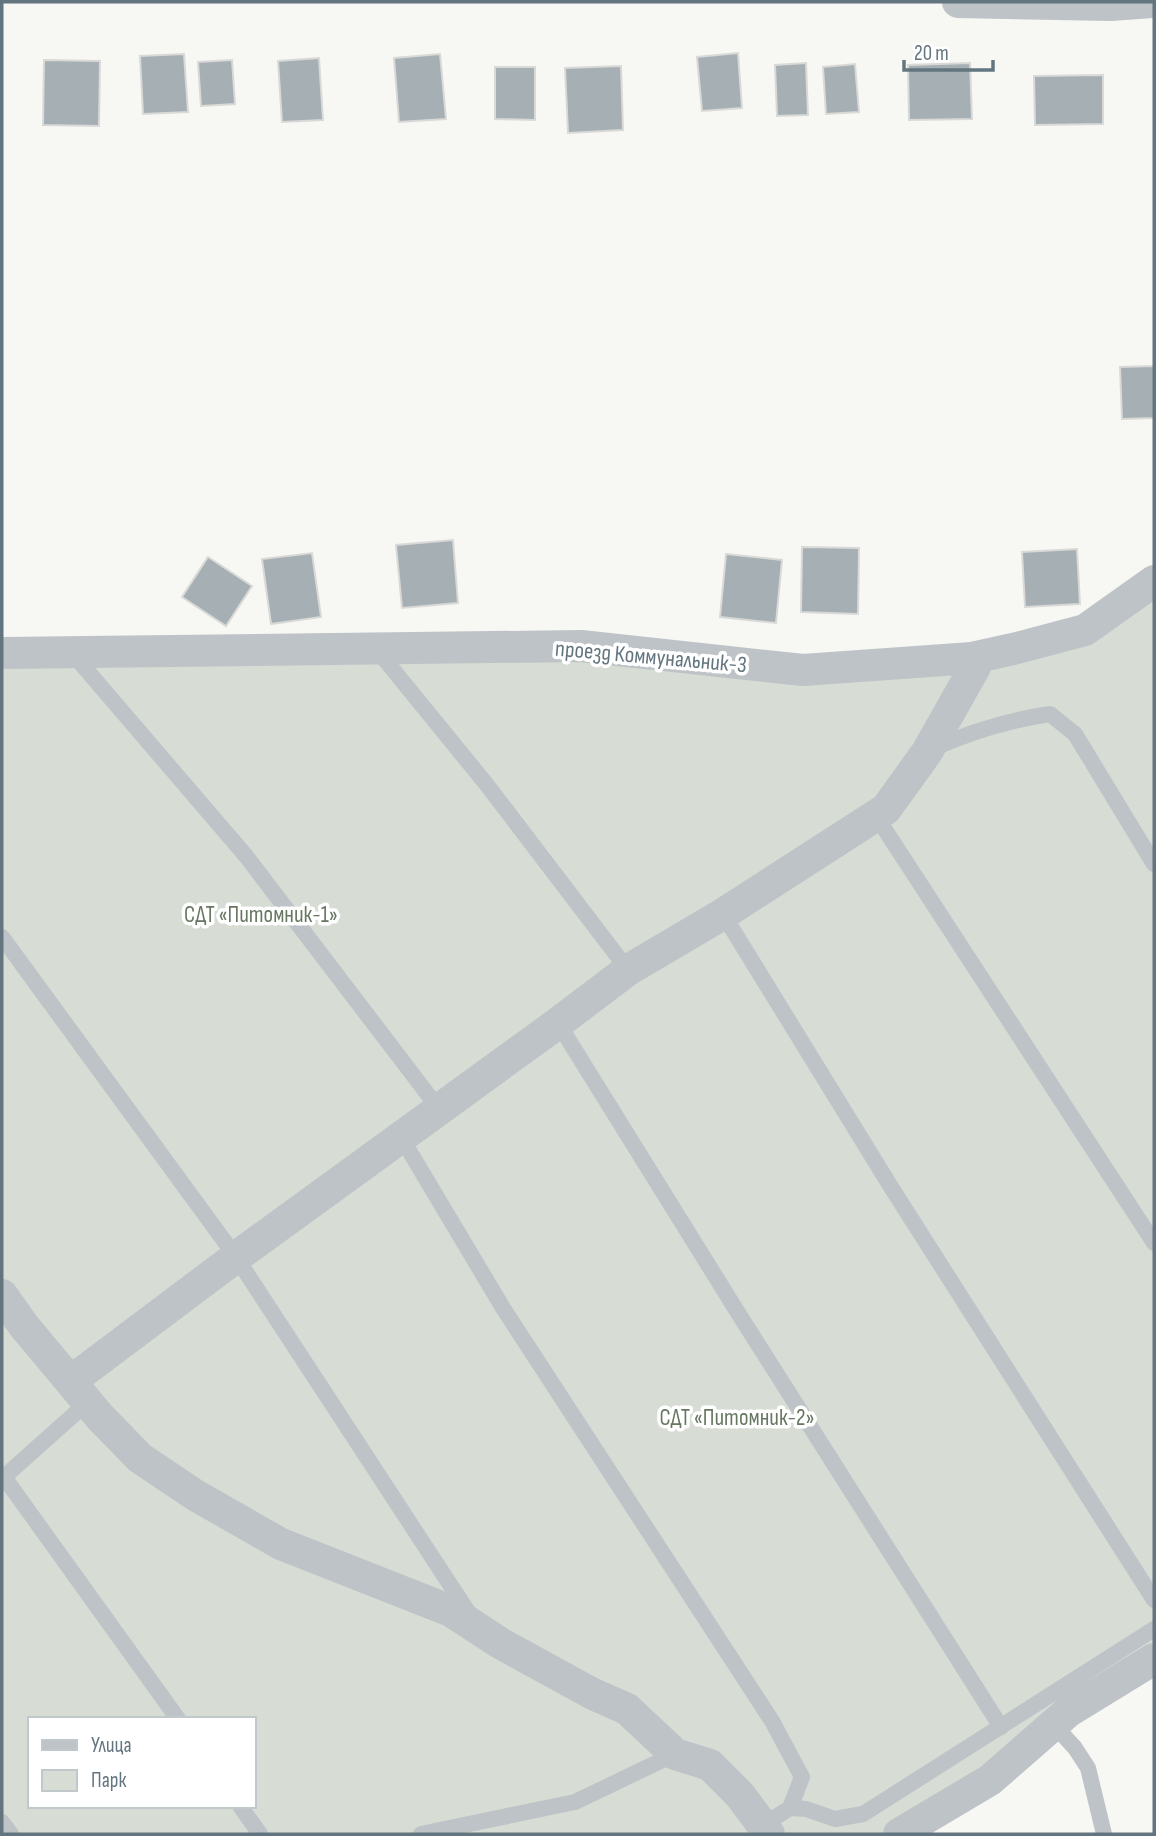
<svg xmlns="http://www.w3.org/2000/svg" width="1156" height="1836" viewBox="0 0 1156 1836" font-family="'Sofia Sans Condensed',sans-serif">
<rect width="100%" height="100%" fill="#f7f7f4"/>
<path fill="#d7dcd4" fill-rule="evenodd" d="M1154 589V1655L1066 1709 986 1776 889 1834H2V658L586 653 803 676 969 662 970 668 925 748 885 806 719 911 621 967 78 1368 89 1379 293 1225 512 1066 634 972 840 846 891 811 938 740 980 669 988 661 1020 655 1087 636ZM30 1719H254V1806H30Z"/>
<g fill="#a5afb4" stroke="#d9d9d7" stroke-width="2">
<polygon points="738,53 742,108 702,111 697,57"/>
<polygon points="184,54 188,112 143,114 140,56"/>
<polygon points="440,54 446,119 399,122 394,58"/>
<polygon points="319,58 323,120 282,122 278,61"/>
<polygon points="44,60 100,61 99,126 43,125"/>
<polygon points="232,60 235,104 201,106 198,62"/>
<polygon points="806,63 808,115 777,116 775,65"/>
<polygon points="970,63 972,119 909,120 908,65"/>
<polygon points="855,64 859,112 826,114 823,67"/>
<polygon points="621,66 623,130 568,133 565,68"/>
<polygon points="495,67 535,67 535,120 495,119"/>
<polygon points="1103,75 1103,124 1035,125 1034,76"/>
<polygon points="1154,366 1154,418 1122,419 1120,367"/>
<polygon points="453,540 458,603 402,608 396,545"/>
<polygon points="802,547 859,548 858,614 801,612"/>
<polygon points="1077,549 1080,604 1025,607 1022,552"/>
<polygon points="312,553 321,617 271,624 262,559"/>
<polygon points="726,554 782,560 776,623 720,617"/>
<polygon points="208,557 252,586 226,626 182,597"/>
</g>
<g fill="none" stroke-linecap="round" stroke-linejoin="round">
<g stroke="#bec3c7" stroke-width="16">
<polyline points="377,650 487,785 628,970"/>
<polyline points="72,653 246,856 439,1109"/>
<path d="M932 749C970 732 1009 720 1050 714L1075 734 1154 864"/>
<polyline points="876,816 1154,1243"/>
<polyline points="723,914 891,1187 1154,1600"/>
<polyline points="2,937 236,1257 470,1615"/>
<polyline points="558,1023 740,1316 1001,1727"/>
<polyline points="401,1137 503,1308 772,1721 802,1777 790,1808"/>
<polyline points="88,1402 4,1477 178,1719"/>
<polyline points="1054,1725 1075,1748 1088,1768 1104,1834"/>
<polyline points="240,1806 260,1834"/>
<polyline points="2,1822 11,1834"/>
<polyline points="763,1825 790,1808 806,1809 835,1819 863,1814 1154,1629"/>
<polyline points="421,1834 575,1802 675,1754"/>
</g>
<g stroke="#bec3c7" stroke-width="32">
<polyline points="958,2 1111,5 1152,2"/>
<polyline points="2,653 581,646 803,670 972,658 1013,649 1085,630 1154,581"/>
<polyline points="2,1295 24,1326 100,1417 140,1458 195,1495 281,1544 451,1611 500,1643 593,1694 627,1709 675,1754 710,1765 740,1795 769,1834"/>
<polyline points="71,1381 236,1257 558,1023 628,970 723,914 886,809 927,752 975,667 972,658"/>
<polyline points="899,1834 990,1780 1069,1711 1154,1659"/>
</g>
</g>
<g text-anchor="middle" stroke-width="7" stroke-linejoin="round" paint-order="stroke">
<g font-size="23" fill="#63757f" stroke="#fff">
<text transform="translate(651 656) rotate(5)" y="8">проезд Коммунальник-3</text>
</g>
<g font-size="23" fill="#677762" stroke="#fff">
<text x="261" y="922">СДТ «Питомник-1»</text>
<text x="737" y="1425">СДТ «Питомник-2»</text>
</g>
</g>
<rect width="1156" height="1836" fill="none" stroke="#63757f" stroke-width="7"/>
<rect x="28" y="1717" width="228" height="91" fill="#ffffff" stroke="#c1c8cc" stroke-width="2"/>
<rect x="42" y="1740" width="35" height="10" fill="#bec3c7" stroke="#c1c8cc" stroke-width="2"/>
<text x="91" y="1752" font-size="21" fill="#63757f">Улица</text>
<rect x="42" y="1770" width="35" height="21" fill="#d7dcd4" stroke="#c1c8cc" stroke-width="2"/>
<text x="91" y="1787" font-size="21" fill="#63757f">Парк</text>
<path d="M904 60v10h89v-10" fill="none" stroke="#63757f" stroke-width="3.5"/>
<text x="914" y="60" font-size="21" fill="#63757f" stroke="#ffffff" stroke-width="5" paint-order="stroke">20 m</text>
</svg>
